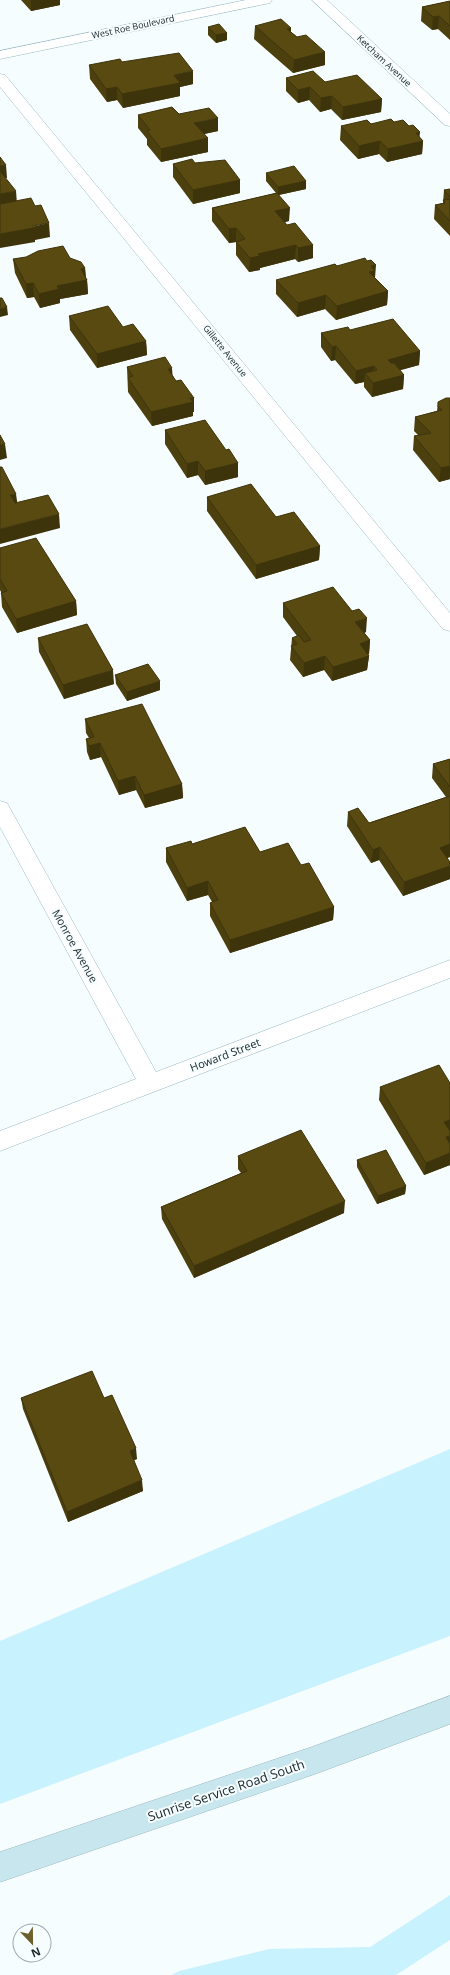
<svg xmlns="http://www.w3.org/2000/svg" width="450" height="1975" viewBox="0 0 450 1975" font-family="'Open Sans',sans-serif">
<rect width="100%" height="100%" fill="#f6fdff"/>
<g fill="#c8f2fe">
<polygon points="450,1449 450,1636 0,1804 0,1641"/>
<polygon points="450,1895 450,1940 396,1975 172,1975 179,1971 269,1949 370,1947"/>
</g>
<g fill="none" stroke-linecap="round" stroke-linejoin="round">
<defs>
<g id="minor">
<polygon points="246,0 272,0 270,3 265,4 0,59 0,51"/>
<polygon points="312,0 327,0 450,114 450,126 445,125"/>
<polygon points="0,74 5,75 450,613 450,631 443,629 0,87"/>
<polygon points="0,801 7,803 156,1072 450,960 450,978 0,1151 0,1131 136,1079 0,827"/>
</g>
<polygon id="secondary" points="450,1696 450,1724 312,1775 0,1882 0,1852 312,1747"/>
</defs>
<use href="#minor" stroke="#99b8c1" stroke-width="1"/>
<use href="#secondary" stroke="#99b8c1" stroke-width="1"/>
<use href="#minor" fill="#fff" fill-rule="evenodd"/>
<use href="#secondary" fill="#c7e6ed" fill-rule="evenodd"/>
</g>
<g fill="#4d400f">
<polygon points="21,0 60,0 60,5 31,11"/>
<polygon points="450,1 450,40 438,29 432,30 421,21 422,7"/>
<polygon points="255,26 291,28 291,32 297,37 325,52 325,65 293,73 254,39"/>
<polygon points="208,27 227,33 227,40 216,43 208,35"/>
<polygon points="122,62 193,84 180,87 180,96 123,108 117,100 107,102 90,79 89,65"/>
<polygon points="286,78 325,82 382,99 381,112 342,120 331,109 320,112 309,100 298,103 286,91"/>
<polygon points="179,114 218,131 204,134 208,152 161,162 147,145 147,139 138,128 138,115"/>
<polygon points="394,122 419,137 423,141 422,154 387,162 379,154 358,159 340,140 341,126"/>
<polygon points="195,163 240,180 240,193 193,204 173,177 173,164"/>
<polygon points="266,173 306,181 306,189 279,195 289,221 285,222 287,225 313,245 313,258 298,262 295,259 260,268 260,270 249,272 236,255 236,242 229,243 212,221 212,208 276,193 266,181"/>
<polygon points="450,189 450,236 434,219 435,205 443,203 444,190"/>
<polygon points="70,258 85,268 86,278 87,280 88,294 60,299 60,303 40,308 34,297 27,298 15,273 13,259"/>
<polygon points="375,278 388,291 387,305 336,320 325,309 297,317 276,294 276,280"/>
<polygon points="69,316 123,327 146,341 147,355 97,368 70,330"/>
<polygon points="350,330 420,351 419,365 400,370 404,375 403,389 372,397 364,387 364,382 355,384 335,360 331,361 321,347 321,333"/>
<polygon points="127,367 173,376 194,412 193,412 193,416 152,426 128,392"/>
<polygon points="450,398 450,479 439,482 413,450 414,436 418,435 414,431 415,417 437,411 438,402"/>
<polygon points="165,430 226,450 238,463 238,477 205,485 198,475 187,478 165,444"/>
<polygon points="207,497 276,517 320,546 319,560 256,579 207,511"/>
<polygon points="0,548 76,601 77,615 17,633 2,607 1,593 1,592 0,590"/>
<polygon points="283,603 366,632 364,633 370,640 369,654 368,655 369,656 367,670 332,681 324,670 303,677 290,660 292,638 297,636 283,617"/>
<polygon points="38,638 114,684 64,699 39,652"/>
<polygon points="115,675 160,690 127,701 116,684"/>
<polygon points="85,719 182,784 183,798 145,808 136,790 119,795 101,757 90,760 87,752 86,739 89,738 86,733"/>
<polygon points="450,759 450,857 447,858 450,862 450,879 403,896 379,860 371,863 347,826 348,812 369,823 446,797 432,778 433,764"/>
<polygon points="192,844 260,852 301,865 334,907 333,920 230,953 210,916 210,903 212,902 208,895 187,901 166,862 166,848"/>
<polygon points="450,1083 450,1165 424,1175 379,1100 380,1087"/>
<polygon points="238,1156 344,1213 194,1278 162,1219 161,1207 241,1173 238,1169"/>
<polygon points="357,1160 406,1186 405,1194 377,1204 357,1167"/>
<polygon points="21,1398 104,1398 137,1459 134,1460 143,1491 68,1522 23,1409"/>
</g>
<g fill="#3e340c">
<polygon points="31,0 60,0 60,5 31,11"/>
<polygon points="439,16 438,29 432,30 433,17"/>
<polygon points="291,28 290,41 287,29"/>
<polygon points="227,33 227,40 216,43 216,35"/>
<polygon points="325,52 325,65 293,73 294,60"/>
<polygon points="193,71 193,84 180,87 180,96 123,108 122,94 174,75"/>
<polygon points="117,87 117,100 107,102 106,89"/>
<polygon points="310,87 309,100 298,103 298,90"/>
<polygon points="332,96 331,109 320,112 321,98"/>
<polygon points="382,99 381,112 342,120 343,107"/>
<polygon points="218,118 218,131 195,136 194,123"/>
<polygon points="420,132 419,142 423,141 422,154 387,162 388,149 416,133"/>
<polygon points="208,138 208,152 161,162 161,149"/>
<polygon points="380,141 379,154 358,159 359,146"/>
<polygon points="6,165 7,178 0,180 0,166"/>
<polygon points="240,180 240,193 193,204 193,190"/>
<polygon points="306,181 306,189 278,195 278,187"/>
<polygon points="16,191 17,204 0,208 0,194"/>
<polygon points="290,208 289,221 275,224 275,211"/>
<polygon points="49,223 50,237 35,240 35,242 0,248 0,234"/>
<polygon points="236,228 236,242 229,243 229,229"/>
<polygon points="296,245 295,259 260,268 260,270 249,272 250,258 258,254"/>
<polygon points="313,245 313,258 298,262 298,248"/>
<polygon points="376,265 375,278 368,286 371,266"/>
<polygon points="85,268 86,280 87,280 88,294 60,299 60,303 40,308 39,294 57,286 81,269"/>
<polygon points="33,283 34,297 27,298 26,284"/>
<polygon points="388,291 387,305 336,320 337,306"/>
<polygon points="326,295 325,309 297,317 298,303"/>
<polygon points="7,307 8,315 0,317 0,309"/>
<polygon points="146,341 147,355 97,368 97,354"/>
<polygon points="336,346 335,360 331,361 332,347"/>
<polygon points="420,351 419,365 387,374 388,360"/>
<polygon points="374,366 373,380 365,373 364,382 355,384 356,371"/>
<polygon points="172,368 173,382 168,369"/>
<polygon points="404,375 403,389 372,397 373,383"/>
<polygon points="190,398 194,398 194,412 193,412 193,416 152,426 151,412"/>
<polygon points="5,444 7,458 0,460 0,445"/>
<polygon points="198,461 198,475 187,478 187,464"/>
<polygon points="238,463 238,477 205,485 205,471"/>
<polygon points="450,466 450,479 439,482 441,468"/>
<polygon points="16,494 18,508 10,495"/>
<polygon points="59,514 60,528 0,544 0,529"/>
<polygon points="320,546 319,560 256,579 256,565"/>
<polygon points="76,601 77,615 17,633 16,619"/>
<polygon points="367,618 366,632 354,636 355,622"/>
<polygon points="370,640 369,654 359,658 360,644"/>
<polygon points="325,656 324,670 303,677 304,663"/>
<polygon points="369,656 367,670 332,681 333,667"/>
<polygon points="113,670 114,684 64,699 63,685"/>
<polygon points="160,681 160,690 127,701 127,692"/>
<polygon points="100,743 101,757 90,760 89,746"/>
<polygon points="135,776 136,790 119,795 118,781"/>
<polygon points="182,784 183,798 145,808 144,795"/>
<polygon points="450,844 450,857 438,861 440,848"/>
<polygon points="380,847 379,860 371,863 373,850"/>
<polygon points="450,866 450,879 403,896 404,882"/>
<polygon points="208,881 208,895 187,901 187,888"/>
<polygon points="334,907 333,920 230,953 230,940"/>
<polygon points="450,1120 450,1132 444,1122"/>
<polygon points="450,1136 450,1148 446,1137"/>
<polygon points="450,1153 450,1165 424,1175 426,1163"/>
<polygon points="406,1186 405,1194 377,1204 378,1196"/>
<polygon points="345,1201 344,1213 194,1278 194,1266"/>
<polygon points="136,1448 137,1459 131,1461 130,1451"/>
<polygon points="142,1480 143,1491 68,1522 67,1512"/>
</g>
<g fill="#594a11" stroke="#3e340c">
<polygon points="450,1 450,26 439,16 433,17 422,7"/>
<polygon points="281,19 291,28 287,29 297,37 306,35 325,52 294,60 255,26"/>
<polygon points="219,24 227,33 216,35 208,27"/>
<polygon points="179,53 193,71 174,75 180,83 122,94 117,87 106,89 89,65 120,59 122,62"/>
<polygon points="313,71 325,82 357,75 382,99 343,107 332,96 321,98 310,87 298,90 286,78"/>
<polygon points="172,107 179,114 209,108 218,118 194,123 208,138 161,149 147,131 150,130 138,115"/>
<polygon points="391,119 394,122 403,120 409,126 413,125 420,132 416,133 423,141 388,149 380,141 359,146 341,126 367,120 371,124"/>
<polygon points="0,157 6,165 0,166"/>
<polygon points="192,159 195,163 225,160 240,180 193,190 173,164"/>
<polygon points="294,166 306,181 278,187 266,173"/>
<polygon points="0,171 16,191 0,194"/>
<polygon points="450,189 450,197 444,190"/>
<polygon points="277,193 290,208 275,211 287,225 295,223 313,245 298,248 296,245 258,254 260,256 250,258 236,242 245,239 236,228 229,229 212,208"/>
<polygon points="31,198 35,206 41,205 49,223 33,226 34,228 0,234 0,204"/>
<polygon points="450,199 450,221 435,205 445,203 443,200"/>
<polygon points="63,246 70,258 81,262 85,268 81,269 87,280 57,286 59,289 39,294 33,283 26,284 13,259 26,257 38,251"/>
<polygon points="365,258 367,261 371,260 376,265 371,266 375,271 369,272 388,291 337,306 326,295 298,303 276,280 335,264 337,266"/>
<polygon points="0,298 2,298 7,307 0,309"/>
<polygon points="108,306 123,327 133,324 146,341 97,354 69,316"/>
<polygon points="393,319 420,351 388,360 391,363 394,363 404,375 373,383 365,373 377,370 374,366 356,371 336,346 332,347 321,333 348,327 350,330"/>
<polygon points="165,357 172,368 168,369 176,381 181,380 194,398 190,398 193,402 151,412 128,378 133,376 127,367"/>
<polygon points="446,398 450,398 450,466 441,468 414,436 431,433 415,417 442,410 438,407 438,402"/>
<polygon points="205,420 226,450 229,449 238,463 205,471 198,461 187,464 165,430"/>
<polygon points="0,435 5,444 0,445"/>
<polygon points="0,467 2,467 16,494 10,495 15,503 48,495 59,514 0,529"/>
<polygon points="251,484 276,517 294,512 320,546 256,565 207,497"/>
<polygon points="36,538 76,601 16,619 1,593 7,591 0,579 0,548"/>
<polygon points="333,587 352,611 359,609 367,618 355,622 370,640 360,644 369,656 333,667 325,656 304,663 291,646 297,644 292,638 299,635 304,642 311,640 283,603"/>
<polygon points="87,624 113,670 63,685 38,638"/>
<polygon points="148,664 160,681 127,692 115,675"/>
<polygon points="142,704 182,784 144,795 135,776 118,781 100,743 89,746 86,739 94,737 85,719"/>
<polygon points="450,759 450,787 433,764"/>
<polygon points="450,796 450,844 440,848 450,862 450,866 404,882 380,847 373,850 348,812 358,808 369,823"/>
<polygon points="245,827 260,852 288,843 301,865 309,863 334,907 230,940 210,903 218,900 208,881 187,888 166,848 191,841 192,844"/>
<polygon points="439,1065 450,1083 450,1120 444,1122 450,1131 450,1136 446,1137 450,1144 450,1153 426,1163 380,1087"/>
<polygon points="301,1130 345,1201 194,1266 161,1207 247,1171 238,1156"/>
<polygon points="386,1150 406,1186 378,1196 357,1160"/>
<polygon points="92,1371 104,1398 112,1395 136,1448 130,1451 142,1480 67,1512 21,1398"/>
</g>
<g text-anchor="middle" stroke-width="4" stroke-linejoin="round" paint-order="stroke">
<g font-size="9" fill="#182428" stroke="#f6fdff">
<text transform="translate(133 27) rotate(-12)" y="3">West Roe Boulevard</text>
<text transform="translate(384 61) rotate(43)" y="3">Ketcham Avenue</text>
<text transform="translate(225 351) rotate(51)" y="3">Gillette Avenue</text>
</g>
<g font-size="11" fill="#182428" stroke="#f6fdff">
<text transform="translate(75 946) rotate(61)" y="4">Monroe Avenue</text>
<text transform="translate(225 1055) rotate(-21)" y="4">Howard Street</text>
</g>
<g font-size="13" fill="#182428" stroke="#f6fdff">
<text transform="translate(226 1790) rotate(-19)" y="5">Sunrise Service Road South</text>
</g>
</g>
<g transform="translate(32 1943) rotate(158)"><circle r="19" fill="#f6fdff" stroke="#9da6a9"/>
<path d="M0-3L7 15L0 10L-7 15Z" fill="#6e602d"/>
<text y="-6" font-size="11" font-weight="bold" text-anchor="middle" fill="#182428">N</text>
</g>
</svg>
